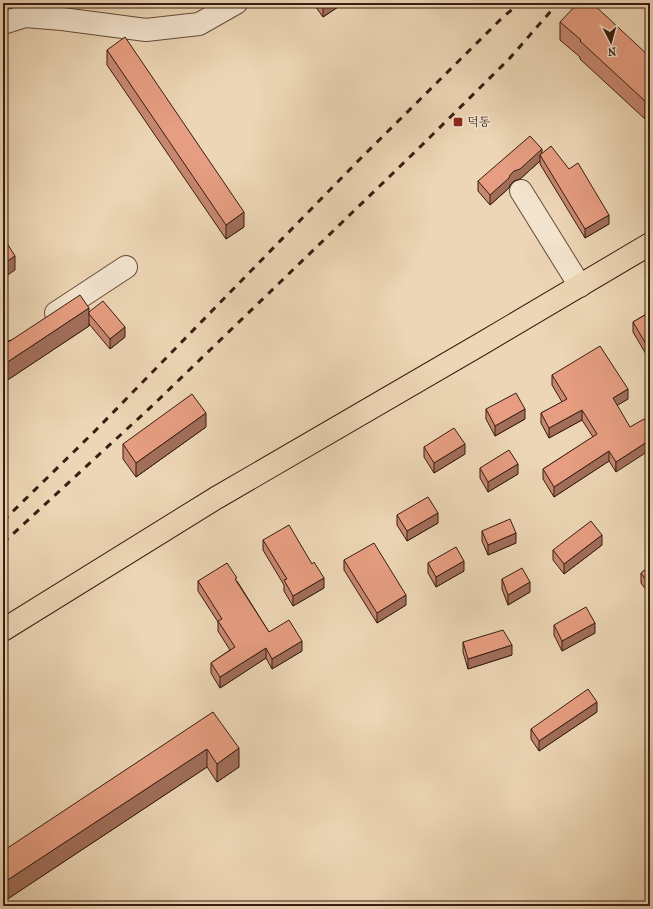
<svg xmlns="http://www.w3.org/2000/svg" width="653" height="909" viewBox="0 0 653 909" font-family="'IM FELL French Canon','Noto Serif KR',serif">
<rect width="100%" height="100%" fill="#edd6b5"/>
<filter id="stains"><feTurbulence type="fractalNoise" baseFrequency=".005" numOctaves="4"/><feColorMatrix values="0 0 0 0 .2 0 0 0 0 .09 0 0 0 0 .02 0 0 0 .5 -.17"/></filter>
<radialGradient id="worn" r=".72"><stop offset=".6" stop-color="#630" stop-opacity="0"/><stop offset="1" stop-color="#630" stop-opacity=".3"/></radialGradient>
<g fill="none" stroke-linecap="round" stroke-linejoin="round">
<defs>
<g id="minor">
<polyline points="3,23 25,16 62,19 146,30 199,24 236,3"/>
<polyline points="521,191 580,286"/>
<polyline points="56,313 126,267"/>
</g>
<polyline id="major" points="3,630 216,498 481,344 650,244"/>
</defs>
<use href="#minor" stroke="#654b3a" stroke-width="24"/>
<use href="#major" stroke="#381d11" stroke-width="24"/>
<use href="#minor" stroke="#f3e4cf" stroke-width="22"/>
<use href="#major" stroke="#edd6b5" stroke-width="22"/>
<g stroke="#381d11" stroke-width="3" stroke-dasharray="7 7" stroke-linecap="butt">
<polyline points="3,521 94,432 358,161 503,17 520,3"/>
<polyline points="3,543 153,405 418,149 509,59 558,3"/>
</g>
</g>
<g fill="#c6876f" stroke="#381d11">
<polygon points="313,3 344,3 323,17"/>
<polygon points="560,22 650,57 645,119 580,59 580,57 560,40"/>
<polygon points="107,50 244,227 226,239 107,65"/>
<polygon points="542,153 609,224 585,238 540,164 540,161 520,179 514,181 510,185 509,188 490,205 478,191 478,181"/>
<polygon points="89,312 125,337 110,349 89,324 89,326 3,383 3,343"/>
<polygon points="650,312 650,361 633,332 633,322"/>
<polygon points="650,366 650,381 648,377 648,367"/>
<polygon points="552,375 628,399 617,405 616,472 609,461 554,497 543,479 543,469 593,437 582,420 549,438 541,423 541,413 562,402 552,385"/>
<polygon points="486,409 525,419 495,436 486,419"/>
<polygon points="206,427 136,477 123,459 123,444"/>
<polygon points="424,447 465,454 434,473 424,457"/>
<polygon points="480,468 518,474 488,492 480,478"/>
<polygon points="397,515 438,523 407,541 397,525"/>
<polygon points="482,531 516,543 488,555 482,541"/>
<polygon points="263,540 324,588 293,606 284,591 284,585 263,550"/>
<polygon points="602,545 564,574 553,560 553,550"/>
<polygon points="344,560 406,605 377,623 344,570"/>
<polygon points="428,563 464,571 436,587 428,573"/>
<polygon points="650,566 650,595 641,583 641,573"/>
<polygon points="502,579 530,592 508,605 502,589"/>
<polygon points="198,581 237,581 269,632 302,651 272,669 266,658 220,688 211,673 211,663 230,650 218,631 218,622 198,591"/>
<polygon points="554,625 595,633 562,651 554,635"/>
<polygon points="463,642 512,655 468,669 463,652"/>
<polygon points="213,712 239,767 217,782 207,767 3,902"/>
<polygon points="597,712 539,751 531,739 531,729"/>
</g>
<g fill="#a16e5a" stroke="#381d11">
<polygon points="323,3 344,3 323,17"/>
<polygon points="7,48 7,66 3,69 3,50"/>
<polygon points="650,95 650,113 645,119 645,101"/>
<polygon points="542,149 542,158 540,155 540,161 520,179 514,181 510,185 509,188 490,205 490,195 514,171"/>
<polygon points="244,212 244,227 226,239 226,225"/>
<polygon points="609,215 609,224 585,238 585,229"/>
<polygon points="15,256 15,270 3,278 3,264"/>
<polygon points="89,308 89,326 3,383 3,365"/>
<polygon points="125,327 125,337 110,349 110,339"/>
<polygon points="628,389 628,399 613,408 613,398"/>
<polygon points="525,409 525,419 495,436 495,426"/>
<polygon points="582,410 582,420 549,438 549,428"/>
<polygon points="206,413 206,427 136,477 136,463"/>
<polygon points="650,440 650,450 616,472 616,462"/>
<polygon points="465,444 465,454 434,473 434,463"/>
<polygon points="609,451 609,461 554,497 554,487"/>
<polygon points="518,464 518,474 488,492 488,482"/>
<polygon points="438,513 438,523 407,541 407,531"/>
<polygon points="516,533 516,543 488,555 488,545"/>
<polygon points="602,535 602,545 564,574 564,564"/>
<polygon points="464,561 464,571 436,587 436,577"/>
<polygon points="324,578 324,588 293,606 293,596"/>
<polygon points="530,582 530,592 508,605 508,595"/>
<polygon points="406,595 406,605 377,623 377,613"/>
<polygon points="595,623 595,633 562,651 562,641"/>
<polygon points="302,641 302,651 272,669 272,659"/>
<polygon points="512,645 512,655 468,669 468,659"/>
<polygon points="266,648 266,658 220,688 220,677"/>
<polygon points="597,702 597,712 539,751 539,741"/>
<polygon points="239,748 239,767 217,782 217,764"/>
<polygon points="207,749 207,767 3,902 3,883"/>
</g>
<g fill="#e69d81" stroke="#381d11">
<polygon points="578,3 592,3 650,57 650,95 645,101 580,41 581,40 560,22"/>
<polygon points="125,37 244,212 226,225 107,50"/>
<polygon points="3,41 7,48 3,50"/>
<polygon points="530,136 542,149 520,169 514,171 510,175 509,178 490,195 478,181"/>
<polygon points="551,146 569,169 578,163 609,215 585,229 540,155"/>
<polygon points="3,237 15,256 3,264"/>
<polygon points="80,295 89,308 3,365 3,343 10,341"/>
<polygon points="103,301 125,327 110,339 89,314 89,312"/>
<polygon points="650,312 650,351 633,322"/>
<polygon points="600,346 628,389 613,398 630,427 644,419 650,428 650,440 616,462 609,451 554,487 543,469 597,434 582,410 549,428 541,413 567,399 552,375"/>
<polygon points="650,366 650,371 648,367"/>
<polygon points="516,393 525,409 495,426 486,409"/>
<polygon points="192,394 206,413 136,463 123,444"/>
<polygon points="454,428 465,444 434,463 424,447"/>
<polygon points="509,450 518,464 488,482 480,468"/>
<polygon points="428,497 438,513 407,531 397,515"/>
<polygon points="510,519 516,533 488,545 482,531"/>
<polygon points="591,521 602,535 564,564 553,550"/>
<polygon points="289,525 312,564 314,562 324,578 293,596 284,580 287,579 263,540"/>
<polygon points="374,543 406,595 377,613 344,560"/>
<polygon points="456,547 464,561 436,577 428,563"/>
<polygon points="227,563 237,578 235,579 269,632 289,620 302,641 272,659 266,648 220,677 211,663 235,647 218,621 222,619 198,581"/>
<polygon points="650,566 650,585 641,573"/>
<polygon points="522,568 530,582 508,595 502,579"/>
<polygon points="586,607 595,623 562,641 554,625"/>
<polygon points="503,630 512,645 468,659 463,642"/>
<polygon points="588,689 597,702 539,741 531,729"/>
<polygon points="213,712 239,748 217,764 207,749 3,883 3,851"/>
</g>
<rect fill="#8f2418" stroke="#f3e4cf" stroke-width="1.5" x="453" y="117" width="10" height="10" rx="2"/>
<g text-anchor="middle" stroke-width="3.5" stroke-linejoin="round" paint-order="stroke">
<g font-size="12" fill="#381d11" stroke="#f3e4cf" text-anchor="start">
<text x="467" y="126">덕동</text>
</g>
</g>
<rect width="653" height="909" fill="none" stroke="#edd6b5" stroke-width="16"/>
<rect x="4" y="4" width="645" height="901" fill="none" stroke="#381d11" stroke-width="2"/>
<rect x="8" y="8" width="637" height="893" fill="none" stroke="#381d11"/>
<g transform="translate(611 42) rotate(174)" stroke="#f3e4cf" stroke-width="3" paint-order="stroke">
<path d="M0-3L7 15L0 10L-7 15Z" fill="#381d11"/>
<text y="-6" font-size="11" font-weight="bold" text-anchor="middle" fill="#381d11">N</text>
</g>
<rect width="100%" height="100%" filter="url(#stains)"/>
<rect width="100%" height="100%" fill="url(#worn)"/>
</svg>
